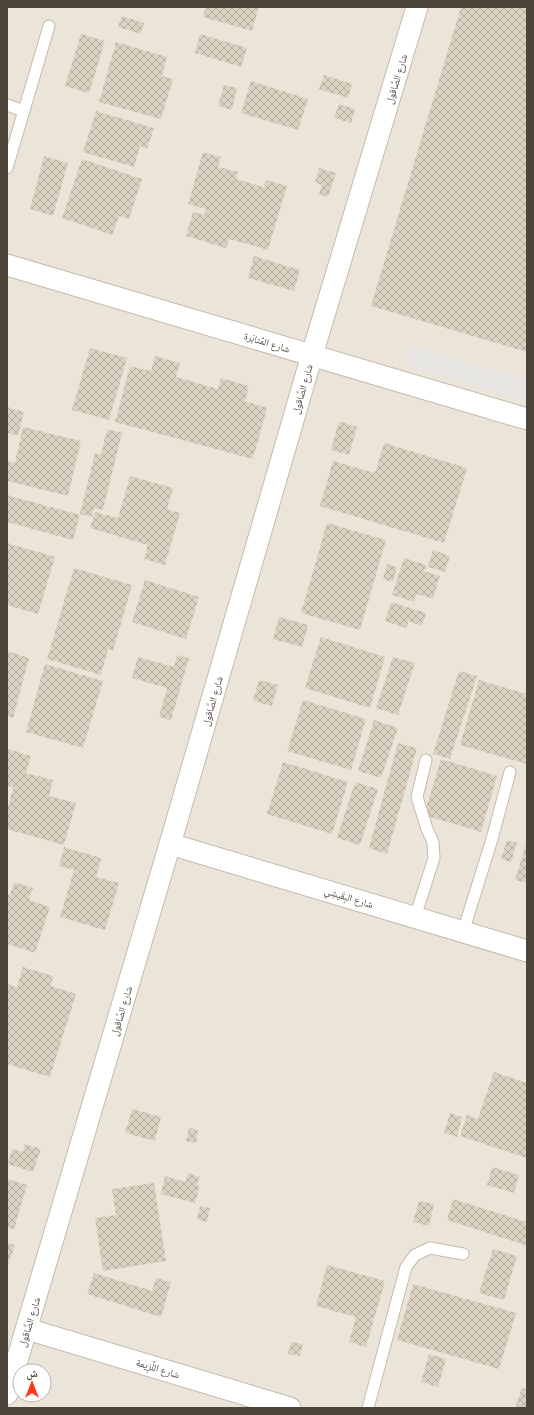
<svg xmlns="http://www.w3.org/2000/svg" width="534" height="1415" viewBox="0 0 534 1415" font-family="Inter,'Noto Naskh Arabic',sans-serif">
<defs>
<pattern id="building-cross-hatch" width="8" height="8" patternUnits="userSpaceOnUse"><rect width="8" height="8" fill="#dcd2c2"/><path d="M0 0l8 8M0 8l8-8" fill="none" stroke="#b5ac9f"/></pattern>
</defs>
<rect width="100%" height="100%" fill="#f7f3eb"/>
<path fill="#ebe5d9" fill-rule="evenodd" d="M7 7H527V1408H7ZM20 1371H44V1395H20Z"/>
<polygon fill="#e8e6e2" points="408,345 527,380 527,401 403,364"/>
<g fill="url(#building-cross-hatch)">
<polygon points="206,7 259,7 252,31 203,17"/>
<polygon points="461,7 527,7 527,352 371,306"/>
<polygon points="122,16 144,23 141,34 118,27"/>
<polygon points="81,34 105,41 89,93 65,86"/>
<polygon points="200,34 247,48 241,67 195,53"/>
<polygon points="116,42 167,57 162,76 173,79 161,119 99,102"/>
<polygon points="324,75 352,84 348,98 319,89"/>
<polygon points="251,81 308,99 298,130 241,113"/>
<polygon points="224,85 237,88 232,110 218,106"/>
<polygon points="339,104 355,109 351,123 334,118"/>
<polygon points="96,111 154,128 147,149 140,146 134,167 83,152"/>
<polygon points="203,152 221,157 218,167 238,172 236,179 264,187 266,180 287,186 268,250 229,239 226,248 186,236 193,212 204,215 206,209 188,204"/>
<polygon points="44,156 68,163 53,216 30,209"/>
<polygon points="82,159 142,179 129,219 119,216 112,235 62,218"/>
<polygon points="319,168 336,173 328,197 319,194 322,185 315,182"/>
<polygon points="254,256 300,270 294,291 248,278"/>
<polygon points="90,348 127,358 109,420 72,410"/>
<polygon points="155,356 180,363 176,377 218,389 221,378 249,386 245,401 267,408 253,459 115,422 130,366 151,371"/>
<polygon points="7,407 24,412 18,436 7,433"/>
<polygon points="339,421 357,427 349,455 331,450"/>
<polygon points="23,427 81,441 68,496 7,481 7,461 15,463"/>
<polygon points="107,429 122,433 103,510 94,508 92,517 80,514 95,453 101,455"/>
<polygon points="384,443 467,468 444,543 320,506 333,461 375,473"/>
<polygon points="130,476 173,488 167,509 180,513 165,565 144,559 148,545 90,528 95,512 118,518"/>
<polygon points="7,495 80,515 73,540 7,522"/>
<polygon points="327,523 386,540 360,630 301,613"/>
<polygon points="7,543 55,557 38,614 7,605"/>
<polygon points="433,550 450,556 445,572 428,567"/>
<polygon points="404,558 426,565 424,571 440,576 433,599 417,594 414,602 392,595"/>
<polygon points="387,564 397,567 393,582 383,579"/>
<polygon points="74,568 132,585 113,651 108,649 101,675 47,659"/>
<polygon points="145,580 199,597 186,639 132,622"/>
<polygon points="391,602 426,613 422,626 409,621 406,628 385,621"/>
<polygon points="279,617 308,625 302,647 273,639"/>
<polygon points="321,637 385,657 370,708 305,688"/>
<polygon points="7,651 29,658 13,718 7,716"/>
<polygon points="177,655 189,658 171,720 159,717 167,688 132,678 138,657 174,667"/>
<polygon points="393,657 415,663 398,715 376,708"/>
<polygon points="45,664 103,681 83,748 26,732"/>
<polygon points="459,671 477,676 450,759 433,754"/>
<polygon points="259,680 278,685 272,706 253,701"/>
<polygon points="479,680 527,694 527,764 460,745"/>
<polygon points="303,700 366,719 351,770 287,751"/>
<polygon points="374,720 398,728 381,778 358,771"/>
<polygon points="398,743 417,748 387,854 369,848"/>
<polygon points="9,749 31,756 26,773 53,780 49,796 76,803 64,845 7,829 7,804 9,805 13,787 7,786 7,756"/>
<polygon points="441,759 497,776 481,832 424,815"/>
<polygon points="283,762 348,782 332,834 267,814"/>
<polygon points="355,782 378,789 360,845 337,838"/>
<polygon points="507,840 517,843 511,862 501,859"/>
<polygon points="527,841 527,883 515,880"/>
<polygon points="64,847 101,858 96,877 119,883 105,930 60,917 74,870 59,866"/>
<polygon points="14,882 33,888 29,900 50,907 35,953 7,944 7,894 10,895"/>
<polygon points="23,967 53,976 51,986 76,994 50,1077 7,1064 7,984 17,987"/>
<polygon points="494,1072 527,1083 527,1158 460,1136 467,1115 478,1119"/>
<polygon points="132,1109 161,1117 155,1141 125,1133"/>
<polygon points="450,1113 462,1117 457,1137 444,1133"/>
<polygon points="189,1128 198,1130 196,1143 186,1141"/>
<polygon points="25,1144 41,1149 33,1172 8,1164 12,1149 23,1152"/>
<polygon points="492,1167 519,1175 514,1193 487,1185"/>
<polygon points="188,1173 200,1177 197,1185 200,1186 195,1203 161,1194 165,1176 185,1182"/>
<polygon points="7,1179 27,1185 14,1229 7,1227"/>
<polygon points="154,1183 166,1261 103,1271 95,1218 116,1215 112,1189"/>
<polygon points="453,1199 527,1222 527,1240 525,1245 447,1220"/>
<polygon points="419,1201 434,1204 429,1226 413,1222"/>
<polygon points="200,1206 210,1208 207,1222 197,1219"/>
<polygon points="7,1243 15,1245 7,1268"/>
<polygon points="493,1249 517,1256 504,1300 479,1293"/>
<polygon points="327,1265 385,1281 366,1347 349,1342 356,1317 316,1306"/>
<polygon points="94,1273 152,1291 156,1278 171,1282 161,1317 87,1294"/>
<polygon points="413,1284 516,1313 499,1369 397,1340"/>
<polygon points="291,1342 303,1344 300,1356 288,1354"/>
<polygon points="429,1354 446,1359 438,1387 421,1382"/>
<polygon points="522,1388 527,1389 527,1408 515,1408"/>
</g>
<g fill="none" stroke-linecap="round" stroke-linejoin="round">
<defs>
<g id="lane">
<polyline points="7,105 24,111"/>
<polyline points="7,168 49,26"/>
<polyline points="415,917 434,858 433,842 427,829 417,797 426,760"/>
<polyline points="463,932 492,839 510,772"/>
<polyline points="368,1408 406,1267 415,1255 430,1248 463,1254"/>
</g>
<g id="street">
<polyline points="7,265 527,419"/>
<polyline points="170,844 527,951"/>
<polyline points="27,1329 290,1408"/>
<polyline points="7,1394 170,844 312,355 417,7"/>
</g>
</defs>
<use href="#lane" stroke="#c3bbac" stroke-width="13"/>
<use href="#street" stroke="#c3bbac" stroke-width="23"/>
<use href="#lane" stroke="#fff" stroke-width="11"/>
<use href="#street" stroke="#fff" stroke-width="21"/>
</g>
<g text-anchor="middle" stroke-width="4" stroke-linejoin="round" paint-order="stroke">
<g font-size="10" fill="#4c4438" stroke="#fff">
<text transform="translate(396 79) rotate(-73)" y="4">شارع الصَّاقول</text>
<text transform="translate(267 342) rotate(17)" y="4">شارع المُثابَرة</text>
<text transform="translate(302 389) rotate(-74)" y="4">شارع الصَّاقول</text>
<text transform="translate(212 701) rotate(-74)" y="4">شارع الصَّاقول</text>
<text transform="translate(349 897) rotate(17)" y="4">شارع البِقَيشِي</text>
<text transform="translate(121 1011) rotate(-73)" y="4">شارع الصَّاقول</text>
<text transform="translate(29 1322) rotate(-73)" y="4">شارع الصَّاقول</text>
<text transform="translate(158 1368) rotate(17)" y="4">شارع اللِّزِيمة</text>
</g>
</g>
<rect width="534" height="1415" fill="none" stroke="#4c4438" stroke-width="16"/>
<g transform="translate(32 1383)"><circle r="19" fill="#ffffff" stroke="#b7b4af"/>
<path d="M0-3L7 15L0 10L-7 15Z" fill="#ff391a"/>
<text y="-6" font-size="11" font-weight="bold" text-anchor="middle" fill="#4c4438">ش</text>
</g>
</svg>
